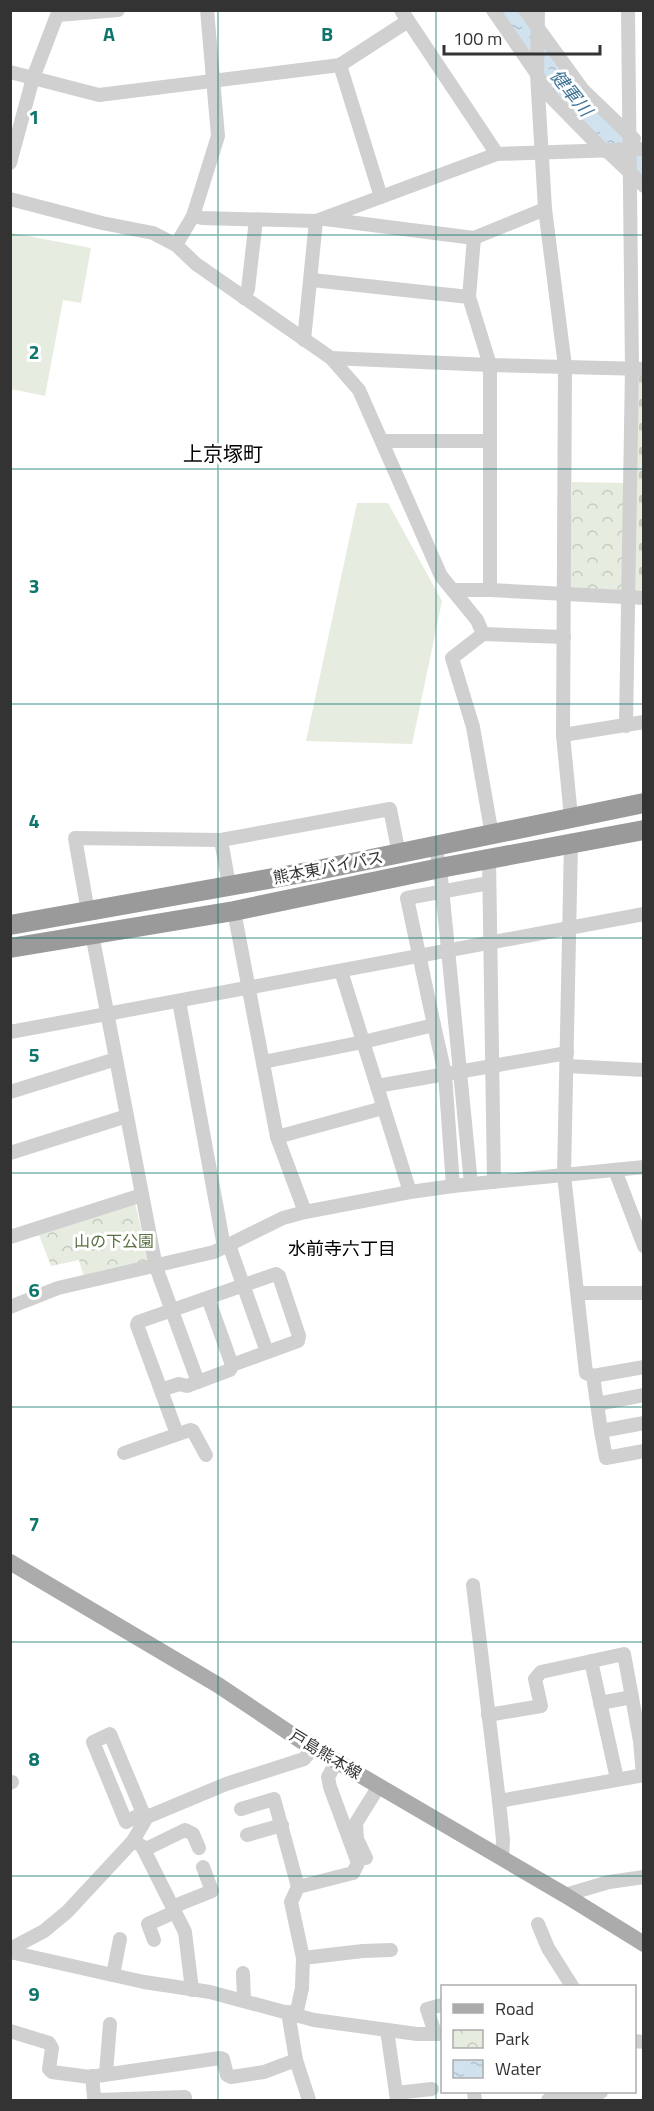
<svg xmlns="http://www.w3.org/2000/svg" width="654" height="2111" viewBox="0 0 654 2111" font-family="'Titillium Web','Noto Sans JP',sans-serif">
<defs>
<pattern id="cemetery-stones" width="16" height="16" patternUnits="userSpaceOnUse" patternTransform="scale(1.5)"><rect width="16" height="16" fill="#e6ecdf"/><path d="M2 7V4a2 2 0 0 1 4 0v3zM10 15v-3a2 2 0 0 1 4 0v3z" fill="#c6cbc0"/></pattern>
<pattern id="park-crowns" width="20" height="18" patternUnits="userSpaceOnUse" patternTransform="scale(1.5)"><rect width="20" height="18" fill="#e6ecdf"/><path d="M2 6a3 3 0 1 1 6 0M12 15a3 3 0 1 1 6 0" fill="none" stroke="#c6cbc0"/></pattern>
<pattern id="water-ripples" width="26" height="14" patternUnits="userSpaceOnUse" patternTransform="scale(1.5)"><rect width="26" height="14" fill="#cfe2ee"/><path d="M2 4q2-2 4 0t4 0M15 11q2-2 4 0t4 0" fill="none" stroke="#b2c2cd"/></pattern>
</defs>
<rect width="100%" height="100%" fill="#fff"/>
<g fill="#e6ecdf">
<polygon points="12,233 91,248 81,303 63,300 45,396 11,389 10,244"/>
<polygon points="357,503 388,503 442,601 412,744 306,741"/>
</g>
<polygon fill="url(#cemetery-stones)" points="639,373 643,373 644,592 633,592"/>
<g fill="url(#park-crowns)">
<polygon points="572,482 628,483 624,590 569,588"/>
<polygon points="135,1203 149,1264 84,1277 79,1260 51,1266 39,1235"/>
</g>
<polygon fill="url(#water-ripples)" points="496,11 519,11 643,154 643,181 555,98"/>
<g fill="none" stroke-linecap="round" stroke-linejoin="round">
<g stroke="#d0d0d0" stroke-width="14">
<polyline points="401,10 497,154"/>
<polyline points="493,10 537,74 547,93 604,151"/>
<polyline points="525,10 583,90 634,139"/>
<polyline points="538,10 537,74 545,209 565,366 563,735 571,817"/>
<polyline points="58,15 118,10"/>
<polyline points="340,65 381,197"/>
<polyline points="10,72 99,95 340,65 408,21"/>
<polyline points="607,151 644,186"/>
<polyline points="10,163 33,78 59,10"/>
<polyline points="10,199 102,223 153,233 176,245 196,264 331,358 359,390 441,576 477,620 483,634 452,658 473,727 492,835"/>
<polyline points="193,216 202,218 316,221 497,154 644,149"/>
<polyline points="325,219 474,238 469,297 490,365 490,590"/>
<polyline points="474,238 545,209"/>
<polyline points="176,245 193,216 218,136 207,10"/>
<polyline points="312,280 469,297"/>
<polyline points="244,298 248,289 256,220"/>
<polyline points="304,340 316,221"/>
<polyline points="331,358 490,365 644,369"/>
<polyline points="383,441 490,441"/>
<polyline points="454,590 490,590 644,598"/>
<polyline points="483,634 564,637"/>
<polyline points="626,726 632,369 628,10"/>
<polyline points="563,735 644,722"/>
<polyline points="571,843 564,1175 586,1373 593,1376 601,1431 606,1458 644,1451"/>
<polyline points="435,846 440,868 471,1184"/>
<polyline points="489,858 494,1182"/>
<polyline points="229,885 221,840 390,809 399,854"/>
<polyline points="234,911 277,1137 305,1212"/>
<polyline points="88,912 75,838 221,840"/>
<polyline points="92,934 156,1267 198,1382"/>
<polyline points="341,971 410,1192"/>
<polyline points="179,1001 224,1247"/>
<polyline points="434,1025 445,1074 453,1186"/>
<polyline points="10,1032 644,914"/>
<polyline points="263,1062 363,1042 434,1025 407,898 489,883"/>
<polyline points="567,1066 644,1070"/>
<polyline points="377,1086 567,1053"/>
<polyline points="10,1092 116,1059"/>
<polyline points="277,1137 383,1108"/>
<polyline points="10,1153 127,1116"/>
<polyline points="615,1170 644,1246"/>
<polyline points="10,1237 142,1195"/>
<polyline points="229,1245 267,1352"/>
<polyline points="578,1293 644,1293"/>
<polyline points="208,1298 232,1365"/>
<polyline points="10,1307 58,1288 214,1252 283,1218 305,1212 410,1192 453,1186 644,1167"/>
<polyline points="593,1376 644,1367"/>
<polyline points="161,1390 179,1384 187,1386 230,1370 232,1365 298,1341 299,1336 279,1276 276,1274 138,1322 137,1325 177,1434"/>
<polyline points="597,1404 644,1395"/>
<polyline points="601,1431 644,1423"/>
<polyline points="124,1453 190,1430 193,1431 206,1455"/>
<polyline points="473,1585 499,1801 503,1840 502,1858"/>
<polyline points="591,1661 617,1779"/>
<polyline points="600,1703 632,1697"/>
<polyline points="488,1715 541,1706 535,1679 541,1672 624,1654 640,1741 643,1775"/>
<polygon points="110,1734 143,1813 126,1822 93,1742"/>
<polyline points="10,1783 12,1782"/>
<polyline points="499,1801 644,1775"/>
<polyline points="241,1809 274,1799 298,1887"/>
<polyline points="247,1835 282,1825"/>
<polyline points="133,1841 147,1817 226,1784 304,1759 313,1748"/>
<polyline points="144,1850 185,1830 193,1834 199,1848"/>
<polyline points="366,1858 357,1839 356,1823 379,1786"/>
<polyline points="565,1895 609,1882 644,1877"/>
<polyline points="172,1907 212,1891 203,1867"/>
<polyline points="538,1924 548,1948 572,1986"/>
<polyline points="154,1940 148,1924 175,1912"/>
<polyline points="10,1949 44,1931 67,1912 133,1841 142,1846 185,1932 192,1990"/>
<polyline points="10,1952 144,1982 210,1992 314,2020 417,2034 442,2034"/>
<polyline points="303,1958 363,1951 391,1950"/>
<polyline points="243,1973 244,2001"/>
<polyline points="113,1975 120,1939"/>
<polyline points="288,2012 296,2060 309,2100"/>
<polyline points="296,2015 302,1988 303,1958 291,1902 298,1887 353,1873 358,1863 330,1787 328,1777 337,1761"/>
<polyline points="387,2030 397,2100"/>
<polyline points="10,2031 49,2043 52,2048 49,2069 52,2072 90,2077 220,2058 223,2059 227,2075 231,2077 264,2072 296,2060"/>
<polyline points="435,2033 427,2009 442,2005"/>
<polyline points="634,2041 644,2042"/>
<polyline points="106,2073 110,2024"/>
<polyline points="92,2076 94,2097 97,2100 185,2097 185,2100"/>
<polyline points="474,2092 475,2100"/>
<polyline points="396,2093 432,2089"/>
<polyline points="548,2100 601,2092"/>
</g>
<polyline stroke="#ababab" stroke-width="16" points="10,1562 218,1685 300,1740 565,1895 644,1944"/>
<g stroke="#9a9a9a" stroke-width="20">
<polyline points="10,925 313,871 644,803"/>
<polyline points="10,948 234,911 440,868 644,830"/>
</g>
</g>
<path fill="none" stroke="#0f766e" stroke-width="1.5" stroke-opacity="0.55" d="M218 10V2100M436 10V2100M10 235H644M10 469H644M10 704H644M10 938H644M10 1173H644M10 1407H644M10 1642H644M10 1876H644"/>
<g text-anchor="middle" stroke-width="6" stroke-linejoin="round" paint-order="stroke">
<g font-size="16" fill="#333" stroke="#fff">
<text transform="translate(328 867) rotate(-11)" y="6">熊本東バイパス</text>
<text transform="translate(326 1754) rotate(31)" y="6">戸島熊本線</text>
</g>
<g font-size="16" fill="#56703f" stroke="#fff">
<text x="114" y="1247">山の下公園</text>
</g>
<g font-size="18" font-style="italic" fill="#3f7597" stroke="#fff">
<text transform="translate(571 93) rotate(51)" y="6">健軍川</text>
</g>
<g font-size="18" fill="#000" stroke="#fff">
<text x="342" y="1255">水前寺六丁目</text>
</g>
<g font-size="20" fill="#000" stroke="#fff">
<text x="223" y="461">上京塚町</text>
</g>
</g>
<g font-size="20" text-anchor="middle" font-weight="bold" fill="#0f766e" stroke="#fff" stroke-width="6" stroke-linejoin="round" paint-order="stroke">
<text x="109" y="41">A</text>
<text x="327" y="41">B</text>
<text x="34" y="124">1</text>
<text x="34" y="359">2</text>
<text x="34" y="593">3</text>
<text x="34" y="828">4</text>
<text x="34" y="1062">5</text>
<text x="34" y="1297">6</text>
<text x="34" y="1531">7</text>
<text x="34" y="1766">8</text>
<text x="34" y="2001">9</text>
</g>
<rect width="654" height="2111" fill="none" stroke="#333333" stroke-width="24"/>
<rect x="441" y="1985" width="195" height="108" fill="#ffffff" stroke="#adadad" stroke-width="1.5"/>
<rect x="453" y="2004" width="30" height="9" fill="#ababab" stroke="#adadad" stroke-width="1.5"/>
<text x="495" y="2015" font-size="18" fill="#333333">Road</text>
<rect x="453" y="2030" width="30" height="18" fill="url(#park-crowns)" stroke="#adadad" stroke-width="1.5"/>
<text x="495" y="2045" font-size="18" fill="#333333">Park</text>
<rect x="453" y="2060" width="30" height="18" fill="url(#water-ripples)" stroke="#adadad" stroke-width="1.5"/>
<text x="495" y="2075" font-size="18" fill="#333333">Water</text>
<path d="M444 45v9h156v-9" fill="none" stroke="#333333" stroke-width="3"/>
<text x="453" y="45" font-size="18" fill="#333333" stroke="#ffffff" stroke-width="4.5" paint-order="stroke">100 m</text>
</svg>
